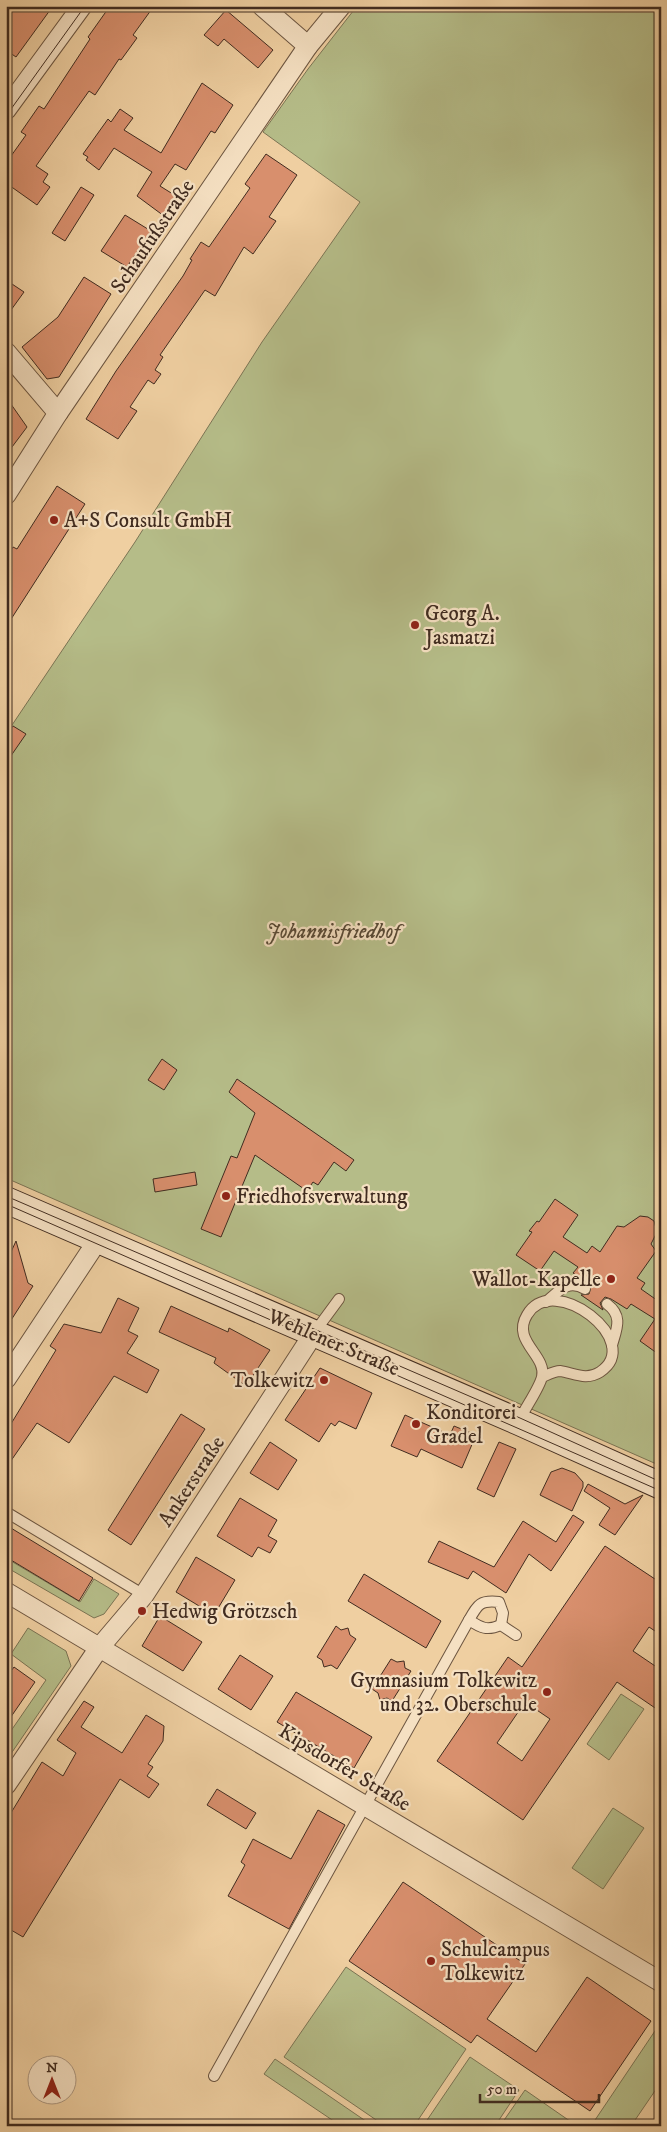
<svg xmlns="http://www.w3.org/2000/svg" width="667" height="2132" viewBox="0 0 667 2132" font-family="'IM FELL DW Pica',serif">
<rect width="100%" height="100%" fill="#efcfa1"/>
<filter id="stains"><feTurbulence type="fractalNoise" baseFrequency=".004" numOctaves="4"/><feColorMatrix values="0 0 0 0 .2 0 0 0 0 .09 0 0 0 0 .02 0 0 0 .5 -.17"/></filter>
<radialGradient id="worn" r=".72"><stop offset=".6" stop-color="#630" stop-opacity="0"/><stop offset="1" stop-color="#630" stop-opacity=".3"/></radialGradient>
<g fill="#b5bc88" stroke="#7b7454">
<polygon points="357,6 661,6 661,1466 6,1178 6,734 135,542 262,342 360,202 263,132 308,69"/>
<polygon points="6,1558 80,1602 94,1579 119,1594 104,1614 94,1618 6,1567"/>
<polygon points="28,1628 66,1651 71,1666 6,1761 6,1738 46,1680 11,1654"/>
<polygon points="621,1694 644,1709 609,1760 587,1744"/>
<polygon points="613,1808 644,1828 603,1889 572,1868"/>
<polygon points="346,1967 466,2049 414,2126 385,2126 284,2057"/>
<polygon points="661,2022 661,2082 631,2126 591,2126"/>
<polygon points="470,2057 519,2090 495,2126 423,2126"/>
<polygon points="275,2059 373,2126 341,2126 264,2074"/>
<polygon points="525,2090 577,2126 500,2126"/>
</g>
<g fill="#d88f6d" stroke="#412c20" fill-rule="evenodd">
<polygon points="6,6 53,6 16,57 6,50"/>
<polygon points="110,6 154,6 133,35 137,38 121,60 119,59 95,95 89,91 36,166 48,174 43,182 50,187 37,205 6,183 6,163 26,135 21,132 39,106 44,109 90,39 88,37"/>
<polygon points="226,10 273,50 258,68 224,39 218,46 204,35"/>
<polygon points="202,83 233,105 215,133 211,131 186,170 175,164 160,186 176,196 164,216 137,196 152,172 114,148 99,170 86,160 88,157 83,154 108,119 111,122 120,109 133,118 124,130 161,153"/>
<polygon points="266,154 297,175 269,217 276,221 253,254 244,247 215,296 205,290 160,355 163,357 155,370 161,374 154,384 148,380 130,407 137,411 118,439 86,419 116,371 183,276 192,260 190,259 201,242 209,247 250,188 245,184"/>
<polygon points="81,187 94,195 65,241 52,233"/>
<polygon points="125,215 151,231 127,267 101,251"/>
<polygon points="84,277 111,294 59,377 47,379 22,347 58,317"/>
<polygon points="6,280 24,292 6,317"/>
<polygon points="6,397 27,427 6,455"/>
<polygon points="57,486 85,504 6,627 6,558 13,547 17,549"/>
<polygon points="13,726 26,734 6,763 6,735"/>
<polygon points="162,1059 177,1070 164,1090 148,1080"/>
<polygon points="237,1079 354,1160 346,1171 334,1162 318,1185 313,1182 307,1191 255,1155 221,1237 201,1229 231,1156 237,1158 255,1113 229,1092"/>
<polygon points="195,1172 197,1185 155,1192 153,1179"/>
<polygon points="555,1199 578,1215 563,1237 587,1253 592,1246 600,1252 617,1226 624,1227 640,1216 648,1217 654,1221 657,1232 651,1244 656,1251 637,1278 645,1283 641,1289 661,1303 661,1356 640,1341 655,1319 631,1304 627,1309 611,1299 605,1297 600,1303 603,1310 581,1295 589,1294 591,1285 573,1273 578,1267 554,1251 540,1271 516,1255 532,1232 529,1231 537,1221 539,1222"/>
<polygon points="16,1241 28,1283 33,1286 6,1328 6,1263"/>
<polygon points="118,1298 139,1308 128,1331 138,1336 127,1353 159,1370 147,1393 114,1376 69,1443 37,1423 6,1468 6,1432 56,1350 50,1346 64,1324 101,1333"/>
<polygon points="171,1306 228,1332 229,1328 270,1350 246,1386 214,1363 216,1358 159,1332"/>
<polygon points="320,1368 372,1393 356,1429 339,1421 335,1426 331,1423 319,1442 285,1420"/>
<polygon points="181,1414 205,1429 131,1545 108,1530"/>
<polygon points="405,1415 450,1435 454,1426 476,1435 462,1468 421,1449 417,1457 391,1446"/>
<polygon points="270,1442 297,1460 278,1490 250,1473"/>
<polygon points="499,1442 516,1449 494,1497 477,1489"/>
<polygon points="562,1468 575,1473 583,1482 583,1487 572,1511 540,1495 551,1472"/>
<polygon points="588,1484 625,1504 643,1495 615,1535 599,1525 610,1508 584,1491"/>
<polygon points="240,1498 277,1520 268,1536 277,1541 270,1553 258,1547 252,1557 217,1536"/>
<polygon points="573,1515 584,1522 551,1571 529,1554 506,1593 473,1571 468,1579 428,1562 439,1541 494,1567 523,1521 556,1542"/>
<polygon points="6,1525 93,1578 79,1601 6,1557"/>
<path d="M605 1546 661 1583V1635L649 1627 633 1651 661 1670V1712L617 1682 523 1820 437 1761 508 1657 522 1667ZM525 1702 550 1719 522 1761 497 1743Z"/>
<polygon points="196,1557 235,1580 214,1615 176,1592"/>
<polygon points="364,1574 441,1621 426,1648 348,1601"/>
<polygon points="160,1616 202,1642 183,1671 142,1646"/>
<polygon points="336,1626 341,1630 348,1628 350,1635 356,1639 337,1669 331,1665 324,1667 322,1660 317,1657"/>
<polygon points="240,1655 273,1676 251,1710 218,1689"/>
<polygon points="391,1659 397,1662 404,1661 405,1668 411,1671 392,1701 387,1698 380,1700 378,1693 372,1689"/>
<polygon points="14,1667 35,1682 6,1724 6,1678"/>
<polygon points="296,1692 372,1737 354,1768 277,1722"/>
<polygon points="84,1701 94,1707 81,1727 122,1753 146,1715 164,1726 163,1741 148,1764 153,1767 147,1776 159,1784 149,1798 120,1779 23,1937 6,1927 6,1821 42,1762 63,1776 76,1753 57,1740"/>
<polygon points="217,1789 256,1813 246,1829 207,1805"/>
<polygon points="318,1810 345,1825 289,1929 228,1896 245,1865 241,1862 253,1839 291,1859"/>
<polygon points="403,1882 525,1964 487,2019 536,2052 587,1977 651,2021 590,2111 477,2035 471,2043 349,1961"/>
</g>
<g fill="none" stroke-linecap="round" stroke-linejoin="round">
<defs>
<g id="service">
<path d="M546 1302C559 1291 568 1279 585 1289"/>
<path d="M607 1304C623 1316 617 1328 612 1345"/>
<polyline points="314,1333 339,1299"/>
<path d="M519 1421C525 1408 539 1389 542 1377 547 1355 511 1341 527 1315 553 1270 646 1342 600 1372 586 1381 574 1373 560 1371 555 1371 547 1375 542 1377"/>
<polyline points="6,1512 144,1595"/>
<path d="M469 1620C478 1604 480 1600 499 1602L503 1613 501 1625"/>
<path d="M214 2076 469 1620C481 1628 487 1631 501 1625L516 1635"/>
</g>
<g id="minor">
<polyline points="262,6 308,46"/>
<polyline points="6,110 82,6"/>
<polyline points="6,352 58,413"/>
<polyline points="6,495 58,413 308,46 341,6"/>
<polyline points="6,1379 98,1240"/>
<polyline points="6,1592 661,1982"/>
<polyline points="6,1785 99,1648 144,1595 314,1333"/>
</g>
<polyline id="secondary" points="6,1200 519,1422 661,1486"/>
</defs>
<use href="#service" stroke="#6c5540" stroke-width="12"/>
<use href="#minor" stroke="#6c5540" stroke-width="21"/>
<use href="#secondary" stroke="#412c20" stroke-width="28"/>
<use href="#service" stroke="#f5e0c2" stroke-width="10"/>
<use href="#minor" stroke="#f5e0c2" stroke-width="19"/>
<use href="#secondary" stroke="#f5e0c2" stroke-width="26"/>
<g stroke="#412c20" stroke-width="1">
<polyline points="6,116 85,6"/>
<polyline points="6,1196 520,1418 661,1482"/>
<polyline points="6,1204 661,1491"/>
</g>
</g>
<g fill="#8f2418" stroke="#f5e0c2" stroke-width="2">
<circle cx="54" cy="520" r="5"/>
<circle cx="415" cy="625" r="5"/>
<circle cx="226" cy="1196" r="5"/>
<circle cx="611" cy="1279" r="5"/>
<circle cx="324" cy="1380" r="5"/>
<circle cx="416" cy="1424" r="5"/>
<circle cx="142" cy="1611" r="5"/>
<circle cx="547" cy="1692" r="5"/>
<circle cx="431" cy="1961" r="5"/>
</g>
<g text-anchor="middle" stroke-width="4.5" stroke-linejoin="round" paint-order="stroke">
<g font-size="21" fill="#412c20" stroke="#f5e0c2">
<text transform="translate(152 236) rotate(-56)" y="7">Schaufußstraße</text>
<text transform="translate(334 1342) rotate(23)" y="7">Wehlener Straße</text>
<text transform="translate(191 1481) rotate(-57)" y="7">Ankerstraße</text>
<text transform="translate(345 1767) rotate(31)" y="7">Kipsdorfer Straße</text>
</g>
<g font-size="21" fill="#412c20" stroke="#f5e0c2" text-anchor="start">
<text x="64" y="527">A+S Consult GmbH</text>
<text x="425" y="620">Georg A.<tspan x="425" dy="24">Jasmatzi</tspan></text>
<text x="236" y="1203">Friedhofsverwaltung</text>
<text x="601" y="1286" text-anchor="end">Wallot-Kapelle</text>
<text x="314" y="1387" text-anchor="end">Tolkewitz</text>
<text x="426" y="1419">Konditorei<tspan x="426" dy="24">Gradel</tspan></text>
<text x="152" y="1618">Hedwig Grötzsch</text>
<text x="537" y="1687" text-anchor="end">Gymnasium Tolkewitz<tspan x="537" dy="24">und 32. Oberschule</tspan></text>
<text x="441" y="1956">Schulcampus<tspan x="441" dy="24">Tolkewitz</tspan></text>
</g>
<g font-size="21" font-style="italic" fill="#584935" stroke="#f5e0c2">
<text x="333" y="938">Johannisfriedhof</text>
</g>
</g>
<rect width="667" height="2132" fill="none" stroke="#efcfa1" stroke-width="25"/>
<rect x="8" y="8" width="652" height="2117" fill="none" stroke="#412c20" stroke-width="2.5"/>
<rect x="12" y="12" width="642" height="2107" fill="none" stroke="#412c20"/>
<g transform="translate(52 2080)"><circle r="24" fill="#f5e0c2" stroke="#ad9881"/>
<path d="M0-4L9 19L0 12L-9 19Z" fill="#8f2418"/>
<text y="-8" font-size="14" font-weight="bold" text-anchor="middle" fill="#412c20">N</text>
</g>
<path d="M480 2094v8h119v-8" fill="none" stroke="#412c20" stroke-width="2.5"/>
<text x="487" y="2094" font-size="15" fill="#412c20" stroke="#f5e0c2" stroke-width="4" paint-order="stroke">50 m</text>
<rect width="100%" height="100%" filter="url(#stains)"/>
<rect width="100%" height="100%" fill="url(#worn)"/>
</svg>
